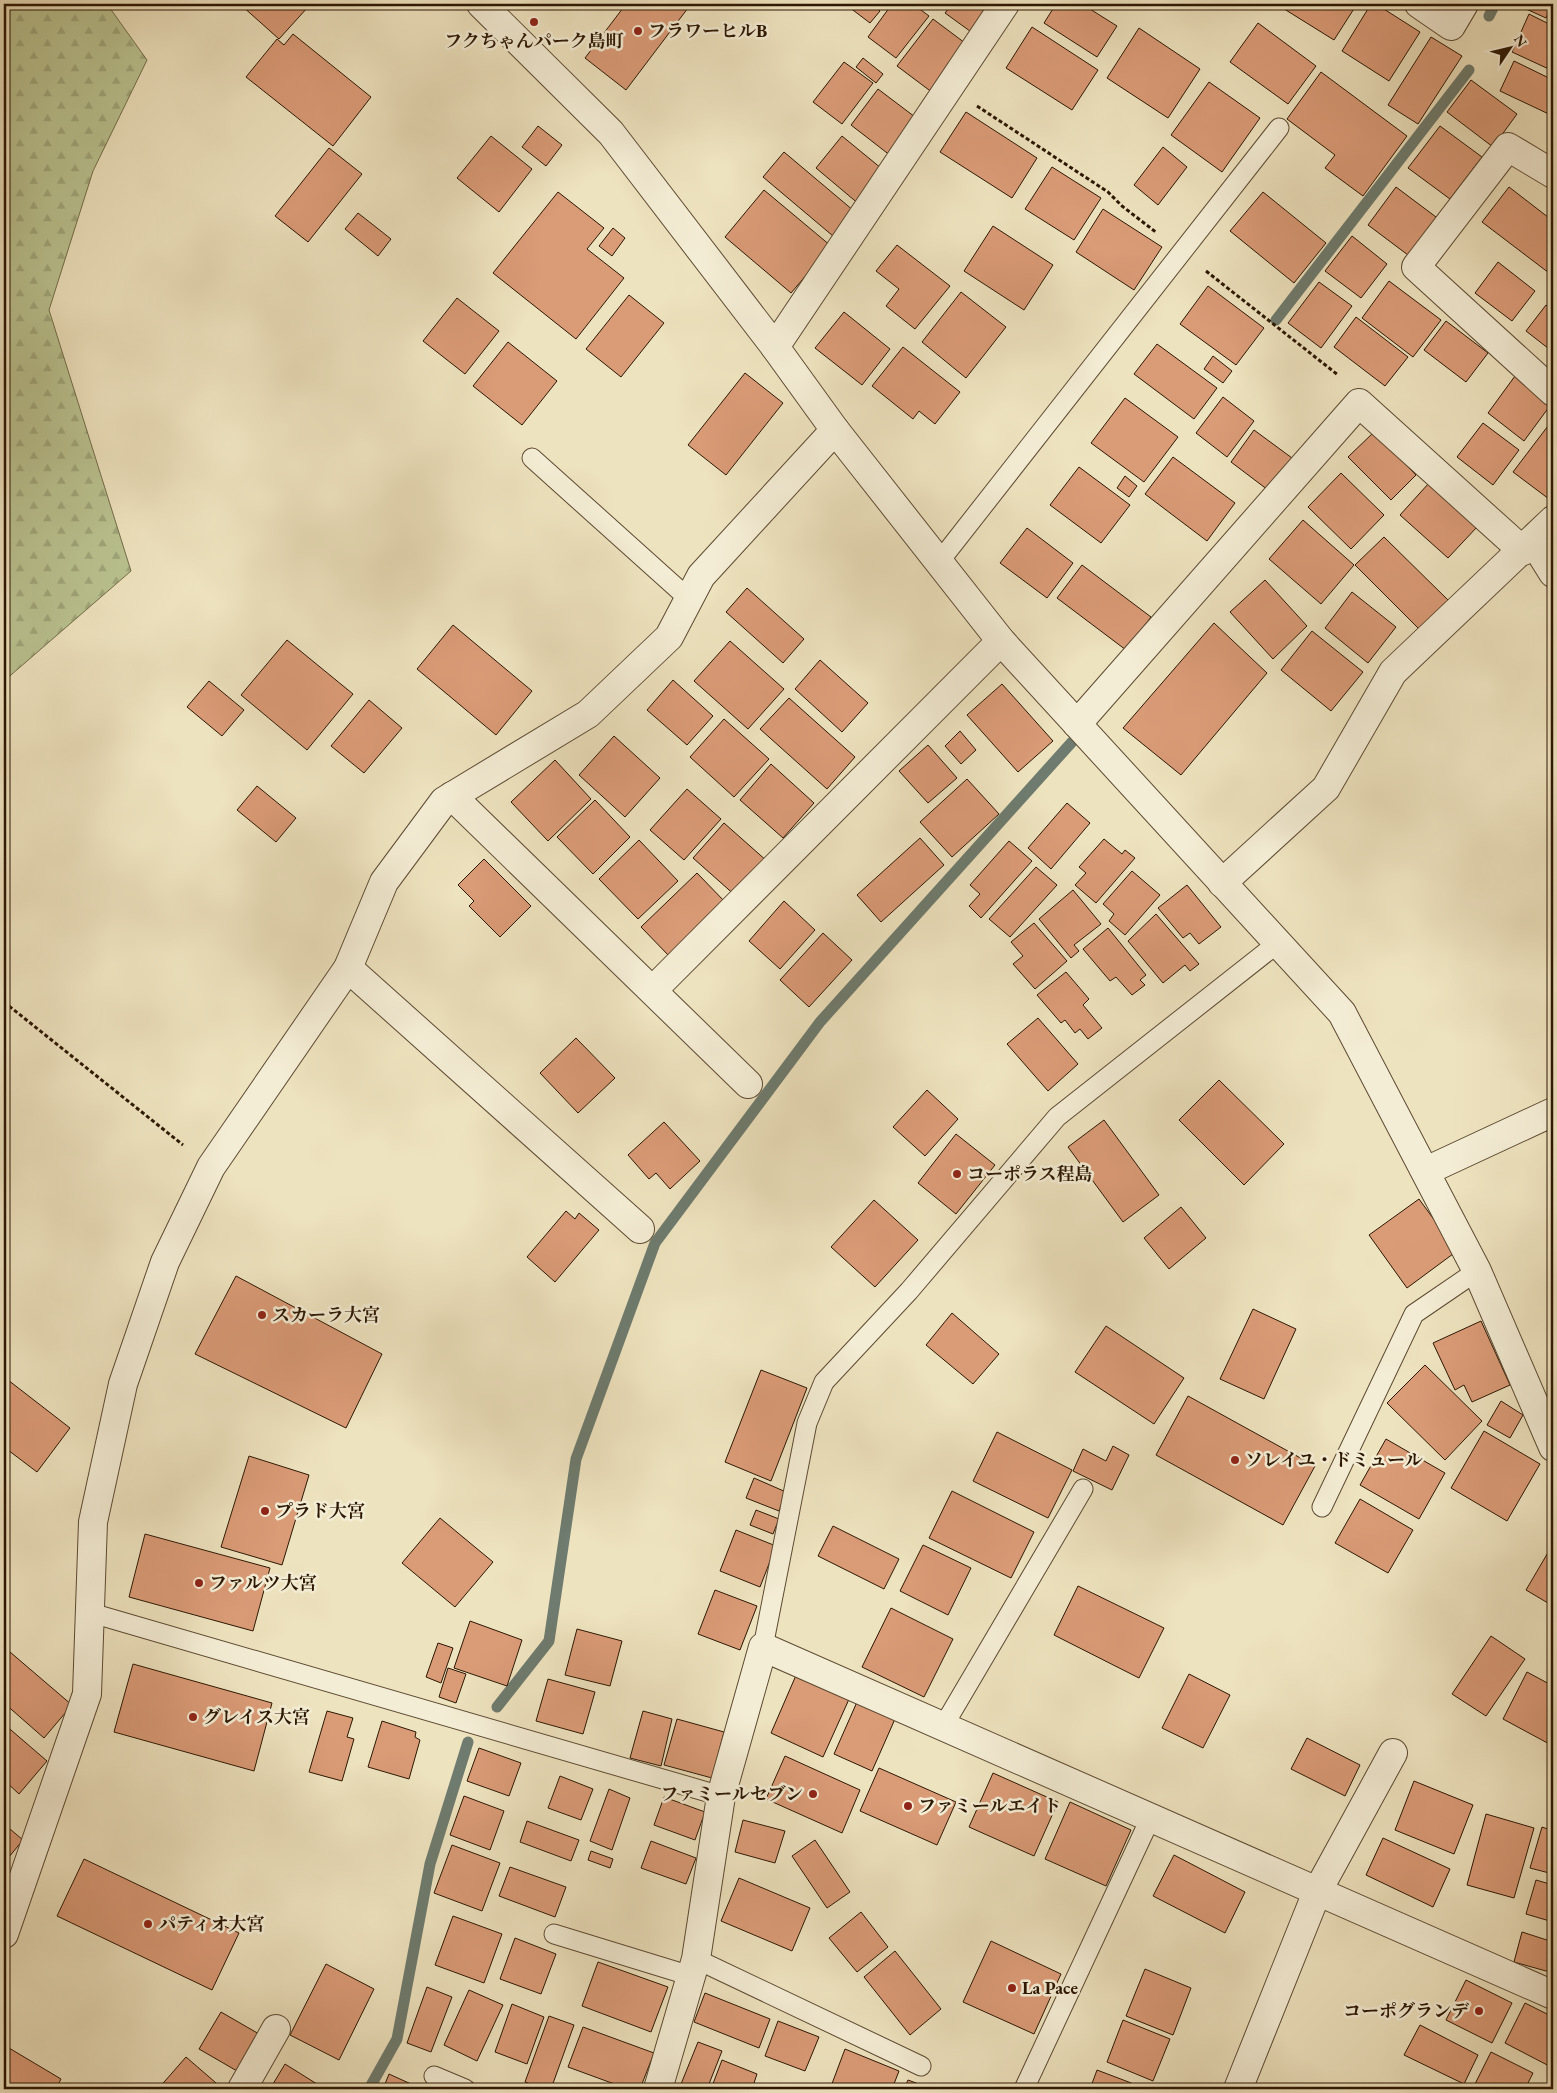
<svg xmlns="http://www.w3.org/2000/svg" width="1557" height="2093" viewBox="0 0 1557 2093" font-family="'EB Garamond','Noto Serif JP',serif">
<defs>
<pattern id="forest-firs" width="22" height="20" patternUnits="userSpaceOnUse" patternTransform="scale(1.25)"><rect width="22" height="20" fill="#bac391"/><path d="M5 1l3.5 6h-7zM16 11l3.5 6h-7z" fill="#a0a77b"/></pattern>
</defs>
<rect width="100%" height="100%" fill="#eee3bf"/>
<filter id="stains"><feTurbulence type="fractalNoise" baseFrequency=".004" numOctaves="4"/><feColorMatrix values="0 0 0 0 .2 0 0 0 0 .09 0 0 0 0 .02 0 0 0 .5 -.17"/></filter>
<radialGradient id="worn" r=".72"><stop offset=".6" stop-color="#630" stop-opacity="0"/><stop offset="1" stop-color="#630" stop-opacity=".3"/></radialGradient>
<polygon fill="url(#forest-firs)" stroke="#736d4a" points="4,4 107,4 147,60 93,171 49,310 131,571 4,681"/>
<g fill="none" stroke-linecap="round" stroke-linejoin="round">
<g stroke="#6e7b6e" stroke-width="11">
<polyline points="1489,16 1495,4"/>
<polyline points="1276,320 1469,70"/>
<polyline points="497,1707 549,1641 576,1459 655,1243 820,1022 1072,742"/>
<polyline points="369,2089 397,2039 430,1864 468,1742"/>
</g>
</g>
<g fill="#da9b77" stroke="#2c1703">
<polygon points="244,4 305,4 308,7 279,39 242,6"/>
<polygon points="626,4 691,4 626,90 585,58"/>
<polygon points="845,4 871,4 880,11 870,23"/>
<polygon points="892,4 913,4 929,16 896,58 868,37"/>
<polygon points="952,4 996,4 974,34 945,13"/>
<polygon points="1056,4 1082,4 1117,26 1097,57 1044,23"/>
<polygon points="1282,4 1357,4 1334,40 1281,7"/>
<polygon points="1371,4 1376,4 1420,32 1389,81 1342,51"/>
<polygon points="1515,4 1553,4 1546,18"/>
<polygon points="1529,14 1553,26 1553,71 1512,52"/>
<polygon points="933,19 969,46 933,93 897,66"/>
<polygon points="1258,23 1316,66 1288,104 1230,62"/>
<polygon points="1032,27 1098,70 1072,110 1006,68"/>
<polygon points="1139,28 1200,69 1168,118 1107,78"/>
<polygon points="293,34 371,97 333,146 246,77 277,39 284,45"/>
<polygon points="1431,37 1462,56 1418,124 1388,105"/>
<polygon points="863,58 883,74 876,83 856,67"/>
<polygon points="1514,61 1553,80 1553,116 1500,91"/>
<polygon points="844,62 873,83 842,124 813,102"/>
<polygon points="1321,72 1407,136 1363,196 1325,168 1335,155 1287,119"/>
<polygon points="1471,80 1517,114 1493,147 1447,112"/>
<polygon points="1209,82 1260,118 1222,172 1171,135"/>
<polygon points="878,89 919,120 891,156 851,125"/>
<polygon points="966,112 1037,158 1012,198 940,152"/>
<polygon points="538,126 562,145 546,166 522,147"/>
<polygon points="1440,126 1482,157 1450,199 1408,168"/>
<polygon points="491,136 532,169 499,212 457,178"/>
<polygon points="842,136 887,173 860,205 816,168"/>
<polygon points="1163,147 1187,167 1158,205 1134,185"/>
<polygon points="329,148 362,174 308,242 275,216"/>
<polygon points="784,152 854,211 833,236 763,177"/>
<polygon points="1052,167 1101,198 1074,240 1025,209"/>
<polygon points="1396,187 1440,220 1412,258 1368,225"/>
<polygon points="1509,187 1553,221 1553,276 1482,222"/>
<polygon points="764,190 831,246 791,293 725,237"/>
<polygon points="558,192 604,228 587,249 624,278 576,339 493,273"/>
<polygon points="1263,192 1326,243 1294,283 1230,231"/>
<polygon points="1103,209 1162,247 1134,290 1076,252"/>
<polygon points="358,213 391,239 378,256 345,229"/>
<polygon points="993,226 1053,265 1024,310 964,271"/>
<polygon points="613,228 625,238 612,256 599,246"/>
<polygon points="1352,236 1387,264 1361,298 1325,271"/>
<polygon points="897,245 950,286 915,329 886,306 899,289 876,271"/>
<polygon points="1498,262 1535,291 1512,321 1475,293"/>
<polygon points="1389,281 1441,320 1413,357 1362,318"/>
<polygon points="1319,282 1352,306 1321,348 1288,323"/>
<polygon points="1208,286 1264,328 1236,365 1180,324"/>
<polygon points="961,292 1006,327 966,378 922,342"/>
<polygon points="629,295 664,323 621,377 586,349"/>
<polygon points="457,298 499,331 465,374 423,341"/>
<polygon points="1546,305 1553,311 1553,352 1526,331"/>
<polygon points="844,312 890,349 862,385 815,348"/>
<polygon points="1356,317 1408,357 1385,386 1334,347"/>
<polygon points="1446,321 1488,353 1466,382 1424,350"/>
<polygon points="508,342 557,381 522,425 473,386"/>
<polygon points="1157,344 1217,388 1194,419 1134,374"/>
<polygon points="903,347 960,392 935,424 919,411 913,419 872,386"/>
<polygon points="1213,356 1232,371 1223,383 1204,369"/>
<polygon points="745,373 783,403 726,475 688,445"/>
<polygon points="1515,376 1552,403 1524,441 1488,413"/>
<polygon points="1223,397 1254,421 1227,457 1196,433"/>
<polygon points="1125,398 1178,437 1144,482 1091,443"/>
<polygon points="1551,422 1553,423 1553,502 1513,472"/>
<polygon points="1483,423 1519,450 1493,485 1457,457"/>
<polygon points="1254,430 1292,458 1268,490 1231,462"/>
<polygon points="1374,432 1416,475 1391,500 1348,457"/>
<polygon points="1173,457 1235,503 1207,541 1145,494"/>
<polygon points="1079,467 1130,505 1101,543 1050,505"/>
<polygon points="1341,473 1384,515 1351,549 1308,507"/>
<polygon points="1125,476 1137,486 1129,497 1117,488"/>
<polygon points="1429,483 1477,527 1448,558 1400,515"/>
<polygon points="1303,520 1354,565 1321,604 1269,559"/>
<polygon points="1027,528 1073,563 1047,598 1000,563"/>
<polygon points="1384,537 1449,601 1420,630 1355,565"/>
<polygon points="1082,565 1151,617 1126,650 1057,598"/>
<polygon points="1265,580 1307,626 1273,659 1230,612"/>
<polygon points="747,588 804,639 783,663 726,612"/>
<polygon points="1352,592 1396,627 1368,663 1325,628"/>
<polygon points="1214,623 1267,673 1181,775 1123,728"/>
<polygon points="453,625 532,691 496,735 417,669"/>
<polygon points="1312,631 1363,672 1331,711 1281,670"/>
<polygon points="287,640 353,694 307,750 241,695"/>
<polygon points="730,641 784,689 748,729 694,681"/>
<polygon points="820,660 868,703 842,732 795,689"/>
<polygon points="673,680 713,716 687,745 647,710"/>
<polygon points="209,681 244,710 222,736 187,707"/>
<polygon points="1002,684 1053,741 1018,772 967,715"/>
<polygon points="789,698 855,757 827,789 760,729"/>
<polygon points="369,700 402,728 364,773 331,746"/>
<polygon points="724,719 769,759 734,797 690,757"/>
<polygon points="960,731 976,750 961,764 945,746"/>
<polygon points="614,736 660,778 625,817 579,775"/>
<polygon points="928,745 957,778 928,803 899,771"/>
<polygon points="555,760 591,799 548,841 511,802"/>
<polygon points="771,764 814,803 783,838 740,800"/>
<polygon points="967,779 999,814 952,857 920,822"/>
<polygon points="257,786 296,818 276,842 237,810"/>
<polygon points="687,789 721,819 684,860 650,830"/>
<polygon points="595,800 630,837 593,874 557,837"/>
<polygon points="1067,803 1090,823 1051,869 1028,848"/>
<polygon points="724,823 768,862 737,897 693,858"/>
<polygon points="920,838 944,865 881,922 857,895"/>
<polygon points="1104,839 1122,854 1125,850 1135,858 1096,903 1075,885 1086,873 1079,867"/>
<polygon points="639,840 678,881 638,919 599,879"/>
<polygon points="1009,841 1032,861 981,918 969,906 980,894 970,885"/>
<polygon points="484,859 531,906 500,937 469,906 474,901 458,885"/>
<polygon points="1036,867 1057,885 1010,937 989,919"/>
<polygon points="1132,871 1160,895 1125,935 1109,921 1114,914 1103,904"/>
<polygon points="697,873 727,904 671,958 641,927"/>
<polygon points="1187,885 1221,927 1199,944 1190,933 1183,938 1158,908"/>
<polygon points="1073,890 1101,924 1074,945 1079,951 1071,958 1039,919"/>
<polygon points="784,901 815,930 780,969 749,941"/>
<polygon points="1156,914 1199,964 1190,971 1185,965 1163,983 1128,941"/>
<polygon points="1034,923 1067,961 1035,989 1013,964 1023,956 1011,942"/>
<polygon points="1108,928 1146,975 1140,980 1145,985 1132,995 1116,977 1110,981 1083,949"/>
<polygon points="823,933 852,960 809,1007 780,980"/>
<polygon points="1066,972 1089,999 1083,1005 1102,1028 1088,1039 1080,1029 1075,1033 1065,1020 1061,1023 1037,995"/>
<polygon points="1038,1018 1078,1064 1048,1091 1007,1044"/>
<polygon points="576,1038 615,1078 578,1113 540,1073"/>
<polygon points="1219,1080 1284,1144 1244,1185 1179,1120"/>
<polygon points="927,1090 958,1119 925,1156 893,1127"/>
<polygon points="1104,1120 1159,1195 1123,1222 1068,1147"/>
<polygon points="664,1122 700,1161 670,1189 656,1173 649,1179 628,1155"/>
<polygon points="956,1134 995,1165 956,1214 918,1183"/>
<polygon points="1419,1199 1457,1251 1407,1288 1369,1235"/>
<polygon points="874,1200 918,1240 875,1287 831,1247"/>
<polygon points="1181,1207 1206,1238 1169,1269 1144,1238"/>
<polygon points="566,1211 575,1219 579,1213 599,1230 555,1282 527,1257"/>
<polygon points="236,1276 382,1354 346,1428 195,1354"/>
<polygon points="1253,1309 1296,1329 1264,1399 1220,1379"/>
<polygon points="952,1313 999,1354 973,1384 926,1345"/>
<polygon points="1481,1321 1510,1385 1472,1402 1464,1385 1455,1390 1433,1343"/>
<polygon points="1106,1326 1184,1378 1154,1424 1075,1372"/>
<polygon points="1425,1365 1482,1421 1445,1460 1387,1403"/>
<polygon points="761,1370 807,1388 771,1481 725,1462"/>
<polygon points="8,1380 70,1428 37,1472 4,1447 4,1385"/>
<polygon points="1188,1396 1315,1466 1283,1525 1156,1455"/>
<polygon points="1501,1401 1523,1415 1510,1438 1487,1425"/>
<polygon points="1484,1431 1540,1464 1507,1521 1451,1488"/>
<polygon points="997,1432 1072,1470 1048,1518 973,1481"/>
<polygon points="1386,1439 1445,1473 1419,1519 1360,1485"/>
<polygon points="1113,1446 1129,1455 1112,1490 1073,1471 1083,1449 1106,1461"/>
<polygon points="249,1456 309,1475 282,1565 221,1547"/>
<polygon points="754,1478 786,1492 779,1511 746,1498"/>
<polygon points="952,1491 1034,1532 1011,1578 929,1538"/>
<polygon points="1360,1499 1413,1530 1388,1573 1335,1543"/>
<polygon points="756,1510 779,1519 773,1534 750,1525"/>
<polygon points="440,1518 493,1562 455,1607 402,1563"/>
<polygon points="833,1526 899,1559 884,1589 818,1556"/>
<polygon points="736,1530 776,1546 760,1587 720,1571"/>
<polygon points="145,1534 270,1568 253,1631 129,1597"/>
<polygon points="1553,1544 1553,1606 1526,1590"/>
<polygon points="923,1545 971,1568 948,1615 900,1591"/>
<polygon points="1078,1586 1164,1628 1139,1678 1054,1635"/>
<polygon points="715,1590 757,1606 740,1650 698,1634"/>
<polygon points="891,1608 953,1639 924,1697 862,1667"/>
<polygon points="470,1621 522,1640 507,1686 454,1668"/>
<polygon points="577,1629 622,1641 610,1686 565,1675"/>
<polygon points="1491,1636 1525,1659 1486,1716 1452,1694"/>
<polygon points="438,1643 453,1648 441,1683 426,1677"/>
<polygon points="10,1652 72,1705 44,1738 4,1703 4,1660"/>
<polygon points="133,1664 272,1703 254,1771 114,1732"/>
<polygon points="448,1668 466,1674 456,1703 439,1697"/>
<polygon points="1527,1672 1553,1686 1553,1746 1503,1719"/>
<polygon points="797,1673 850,1697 823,1757 771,1733"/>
<polygon points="1189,1674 1230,1695 1203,1748 1162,1728"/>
<polygon points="548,1679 595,1692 583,1734 536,1721"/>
<polygon points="857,1702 895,1719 872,1771 834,1754"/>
<polygon points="327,1711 353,1718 347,1737 354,1739 342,1781 309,1772"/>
<polygon points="643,1711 672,1719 661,1766 630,1758"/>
<polygon points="677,1719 724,1732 712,1778 664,1765"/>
<polygon points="382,1721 416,1732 415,1737 420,1740 409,1779 368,1767"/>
<polygon points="4,1724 47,1761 19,1794 4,1780"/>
<polygon points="1307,1738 1360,1765 1345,1796 1291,1769"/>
<polygon points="479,1748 521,1763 509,1796 467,1781"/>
<polygon points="785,1756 860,1790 842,1833 766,1799"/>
<polygon points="879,1768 956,1802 937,1845 860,1811"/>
<polygon points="993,1773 1058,1802 1034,1856 969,1827"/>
<polygon points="560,1776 593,1789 581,1820 548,1808"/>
<polygon points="1414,1781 1473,1805 1454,1854 1395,1830"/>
<polygon points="609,1789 630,1798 612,1850 590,1841"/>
<polygon points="464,1796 504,1811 490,1850 450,1835"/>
<polygon points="664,1797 705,1812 695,1840 654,1825"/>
<polygon points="1070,1802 1131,1830 1106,1886 1045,1859"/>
<polygon points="1486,1814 1534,1828 1514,1898 1467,1885"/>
<polygon points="743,1820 785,1831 775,1863 735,1852"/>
<polygon points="527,1821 579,1840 571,1861 520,1842"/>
<polygon points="4,1824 23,1840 4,1863"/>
<polygon points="1542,1827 1553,1831 1553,1874 1530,1868"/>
<polygon points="1383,1838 1450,1869 1433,1907 1366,1875"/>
<polygon points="815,1840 850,1892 827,1908 792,1856"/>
<polygon points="651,1841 696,1858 686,1884 641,1868"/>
<polygon points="452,1845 500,1863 482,1911 434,1893"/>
<polygon points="591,1851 613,1859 610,1868 588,1860"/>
<polygon points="1174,1855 1245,1892 1225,1933 1153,1896"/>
<polygon points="84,1859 239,1933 212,1990 57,1916"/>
<polygon points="510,1867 566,1887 555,1917 499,1896"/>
<polygon points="739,1878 810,1908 792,1951 721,1921"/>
<polygon points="1536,1880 1553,1885 1553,1922 1526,1914"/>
<polygon points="861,1912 888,1947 857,1972 829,1938"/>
<polygon points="453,1916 502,1934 484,1983 435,1965"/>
<polygon points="1522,1932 1553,1942 1553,1973 1514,1962"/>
<polygon points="515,1938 556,1954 541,1994 500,1979"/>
<polygon points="991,1941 1061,1974 1034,2034 963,2002"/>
<polygon points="895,1951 941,2009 910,2035 864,1977"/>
<polygon points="598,1962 668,1987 651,2032 582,2006"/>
<polygon points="326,1964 374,1989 339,2060 290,2035"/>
<polygon points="1145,1969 1191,1988 1173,2035 1126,2016"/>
<polygon points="1466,1980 1512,2003 1492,2043 1446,2020"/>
<polygon points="427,1987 452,1997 431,2052 407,2043"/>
<polygon points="469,1990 503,2005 477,2061 444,2045"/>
<polygon points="705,1993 770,2019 759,2048 694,2022"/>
<polygon points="1525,2003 1553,2017 1553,2068 1505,2043"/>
<polygon points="512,2004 544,2017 527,2064 495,2052"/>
<polygon points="221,2012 259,2034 237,2071 199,2049"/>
<polygon points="549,2016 574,2025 551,2089 544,2089 525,2082"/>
<polygon points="1123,2020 1170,2039 1153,2081 1107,2062"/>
<polygon points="778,2021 819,2037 805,2071 765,2056"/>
<polygon points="1420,2025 1478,2055 1464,2084 1404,2055"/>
<polygon points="583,2027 654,2053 640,2089 628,2089 568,2067"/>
<polygon points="698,2042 722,2051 707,2089 679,2089"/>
<polygon points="4,2045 61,2079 56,2089 4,2089"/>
<polygon points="845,2049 899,2071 892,2089 830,2089"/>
<polygon points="1491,2052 1533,2073 1525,2089 1479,2089 1474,2086"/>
<polygon points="186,2057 223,2089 158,2089"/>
<polygon points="722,2060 757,2074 752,2089 711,2089"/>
<polygon points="285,2064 325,2089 270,2089"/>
<polygon points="1097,2070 1147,2089 1090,2089"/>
<polygon points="389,2074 422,2089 383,2089"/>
<polygon points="908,2080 932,2089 904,2089"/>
</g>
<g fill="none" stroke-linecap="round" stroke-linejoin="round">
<defs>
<g id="lane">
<polyline points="532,458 689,599"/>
<polyline points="939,562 1279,128"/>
<polyline points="1322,1507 1414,1314 1477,1271"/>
<polyline points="88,1612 721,1796"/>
<polyline points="763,1647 807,1423 824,1382 909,1291 1057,1117 1279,942"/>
<polyline points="944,1725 1083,1489"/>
<polyline points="554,1934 691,1976"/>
<polyline points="696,1959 921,2066"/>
<polyline points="434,2076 465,2089"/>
<polyline points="1024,2089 1150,1819"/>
</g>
<g id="street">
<polyline points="481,4 611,133 775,347 835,430 1001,641 1342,1013 1477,1271 1553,1447"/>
<polyline points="1419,4 1451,26 1464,4"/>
<polyline points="1553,174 1508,147 1416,267 1553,392"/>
<polyline points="775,347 1005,4"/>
<polyline points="1533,541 1553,573"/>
<polyline points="1077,724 1359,403 1523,551"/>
<polyline points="452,796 748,1084"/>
<polyline points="1222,883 1326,788 1393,672 1553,520"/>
<polyline points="348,968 640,1229"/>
<polyline points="653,990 1001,641"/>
<polyline points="1426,1171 1553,1112"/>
<polyline points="4,1934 87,1694 93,1522 123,1384 165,1262 211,1167 348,968 384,882 444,801 588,714 669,637 701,576 835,430"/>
<polyline points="242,2089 276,2029"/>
<polyline points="658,2089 696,1959 721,1796 763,1647 1553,1995"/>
<polyline points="1238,2089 1317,1892 1393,1753"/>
</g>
</defs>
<use href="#lane" stroke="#5c4a32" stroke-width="21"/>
<use href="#street" stroke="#5c4a32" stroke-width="30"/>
<g stroke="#2c1703" stroke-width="3" stroke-dasharray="4 2.5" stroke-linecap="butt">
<polyline points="977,106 1108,192 1122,206 1157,233"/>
<polyline points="1206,271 1338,375"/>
<polyline points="4,1002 183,1145"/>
</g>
<use href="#lane" stroke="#f4edd5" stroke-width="19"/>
<use href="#street" stroke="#f4edd5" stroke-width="28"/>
</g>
<g fill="#8f2418" stroke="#f4edd5" stroke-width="2">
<circle cx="534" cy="22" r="5"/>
<circle cx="638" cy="31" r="5"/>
<circle cx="957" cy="1174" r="5"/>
<circle cx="262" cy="1315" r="5"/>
<circle cx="1235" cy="1460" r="5"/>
<circle cx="265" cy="1511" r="5"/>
<circle cx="199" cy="1583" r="5"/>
<circle cx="193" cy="1717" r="5"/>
<circle cx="813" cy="1794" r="5"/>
<circle cx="908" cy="1806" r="5"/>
<circle cx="148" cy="1924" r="5"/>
<circle cx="1012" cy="1988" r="5"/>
<circle cx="1479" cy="2011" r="5"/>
</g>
<g text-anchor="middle" stroke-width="5" stroke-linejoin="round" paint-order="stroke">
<g font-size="18" font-weight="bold" fill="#2c1703" stroke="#f4edd5" text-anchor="start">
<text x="648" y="37">フラワーヒルB</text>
<text x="534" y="47" text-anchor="middle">フクちゃんパーク島町</text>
<text x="967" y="1180">コーポラス程島</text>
<text x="272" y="1321">スカーラ大宮</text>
<text x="1245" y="1466">ソレイユ・ドミュール</text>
<text x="275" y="1517">プラド大宮</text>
<text x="209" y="1589">ファルツ大宮</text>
<text x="203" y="1723">グレイス大宮</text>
<text x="803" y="1800" text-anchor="end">ファミールセブン</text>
<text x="918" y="1812">ファミールエイト</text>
<text x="158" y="1930">パティオ大宮</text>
<text x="1022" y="1994">La Pace</text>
<text x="1469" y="2017" text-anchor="end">コーポグランデ</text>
</g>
</g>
<rect width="1557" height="2093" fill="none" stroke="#eee3bf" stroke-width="20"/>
<rect x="5" y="5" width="1547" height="2083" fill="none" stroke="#2c1703" stroke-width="2.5"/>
<rect x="10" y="10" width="1537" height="2073" fill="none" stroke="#2c1703"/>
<g transform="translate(1510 48) rotate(55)" stroke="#f4edd5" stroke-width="4" paint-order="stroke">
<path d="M0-4L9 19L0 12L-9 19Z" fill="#2c1703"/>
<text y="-8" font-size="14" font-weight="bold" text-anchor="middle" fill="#2c1703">N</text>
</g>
<rect width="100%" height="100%" filter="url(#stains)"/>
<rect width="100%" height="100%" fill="url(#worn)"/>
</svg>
